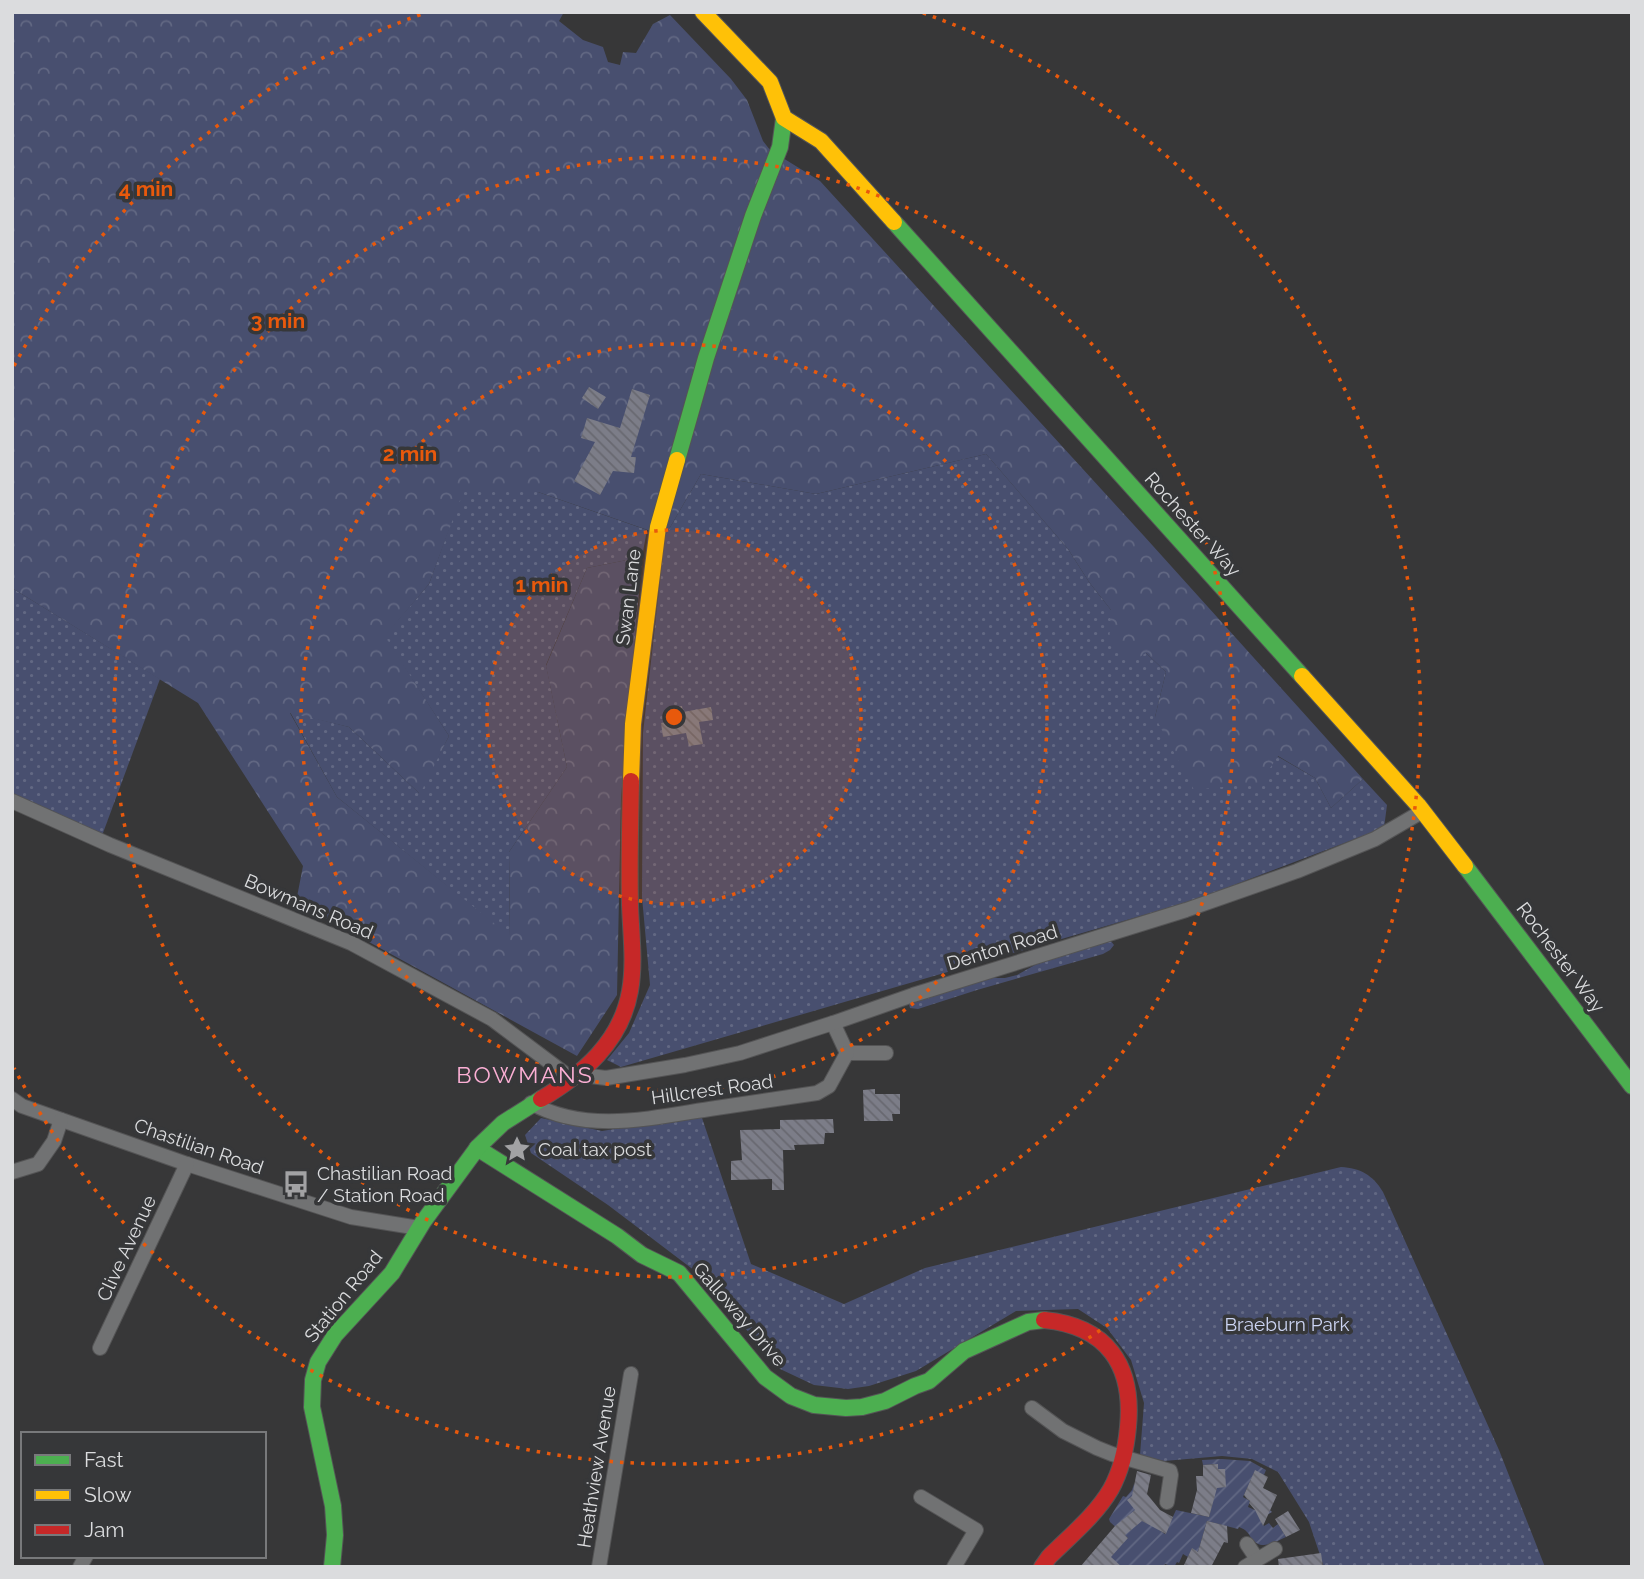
<svg xmlns="http://www.w3.org/2000/svg" width="1644" height="1579" viewBox="0 0 1644 1579" font-family="Raleway,sans-serif">
<defs>
<pattern id="grass-dots" width="8" height="8" patternUnits="userSpaceOnUse" patternTransform="scale(1.75)"><rect width="8" height="8" fill="#484f6f"/><path d="M2 2h.1M6 6h.1" fill="none" stroke="#626883" stroke-width="1.8" stroke-linecap="round"/></pattern>
<pattern id="forest-crowns" width="20" height="18" patternUnits="userSpaceOnUse" patternTransform="scale(1.75)"><rect width="20" height="18" fill="#484f6f"/><path d="M2 6a3 3 0 1 1 6 0M12 15a3 3 0 1 1 6 0" fill="none" stroke="#626883"/></pattern>
<pattern id="garden-furrows" width="10" height="10" patternUnits="userSpaceOnUse" patternTransform="scale(1.75)"><rect width="10" height="10" fill="#484f6f"/><path d="M-1 1l2-2M0 10L10 0M9 11l2-2" fill="none" stroke="#626883"/></pattern>
<pattern id="building-back-hatch" width="6" height="6" patternUnits="userSpaceOnUse" patternTransform="scale(1.75)"><rect width="6" height="6" fill="#7c7d88"/><path d="M-1 5l2 2M0 0l6 6M5-1l2 2" fill="none" stroke="#686870"/></pattern>
</defs>
<rect width="100%" height="100%" fill="#373738"/>
<g fill="url(#grass-dots)">
<polygon points="986,454 1068,549 1089,582 1111,610 1146,653 1166,672 1155,717 1277,756 1315,778 1331,808 1363,779 1387,805 1384,828 1192,901 621,1067 607,1060 629,1033 650,985 642,897 643,733 665,536 701,474 816,494"/>
<polygon points="462,492 538,492 647,530 642,557 587,568 546,665 567,767 509,852 510,937 337,797 290,712 349,727 419,793 449,736 384,636 429,584"/>
<polygon points="12,588 160,679 100,841 12,799"/>
<polygon points="1110,940 1114,945 1110,950 1103,954 977,990 918,1009 910,1008 909,1004 991,978 1005,978 1017,975 1042,961"/>
<path d="M701 1115 751 1264 844 1304 925 1268 1341 1167C1360 1168 1373 1175 1383 1192L1499 1450 1545 1567H1324L1309 1522 1278 1472 1252 1459 1222 1456 1164 1461 1140 1455 1144 1403 1131 1360 1107 1328 1078 1309 1016 1311 916 1371 869 1386 848 1389 814 1385 778 1368 703 1277 608 1205 531 1153 525 1135 541 1118 602 1131Z"/>
</g>
<polygon fill="url(#forest-crowns)" points="12,12 564,12 559,21 583,40 603,47 608,62 620,65 623,52 636,53 653,24 670,15 731,79 747,100 763,141 770,150 820,181 1144,536 1363,779 1331,808 1315,778 1278,756 1260,783 1194,790 1155,717 1166,672 1146,653 1129,664 1109,644 1111,610 1089,582 1068,549 986,454 816,494 701,474 665,536 538,492 463,492 429,584 385,636 449,736 420,794 349,727 290,713 337,797 510,936 509,852 567,767 546,666 587,568 642,557 621,798 617,995 577,1056 296,902 303,866 198,703 12,588"/>
<path fill="url(#garden-furrows)" d="M1222 1459 1250 1461 1266 1470 1264 1475 1255 1471 1243 1497 1250 1501 1248 1507 1264 1514 1270 1510 1272 1512 1260 1519 1264 1526 1269 1523 1273 1528 1278 1524 1286 1537C1275 1542 1261 1551 1252 1539 1248 1533 1247 1530 1239 1527L1238 1529 1207 1521 1198 1552 1192 1549 1188 1557 1183 1554 1179 1563 1177 1562 1174 1567 1165 1564 1163 1567H1113L1099 1545 1128 1538 1110 1522 1109 1519 1123 1496 1126 1497 1132 1490 1134 1484 1140 1517 1165 1534 1176 1510 1209 1517 1214 1497 1199 1488 1225 1487V1469H1218V1464L1203 1465 1202 1460Z"/>
<g fill="url(#building-back-hatch)">
<polygon points="589,387 606,397 598,409 582,398"/>
<polygon points="632,389 650,395 631,457 636,457 634,473 613,471 600,495 574,481 595,442 581,438 587,418 620,428"/>
<polygon points="682,706 683,712 711,707 713,720 699,722 703,744 689,746 686,733 663,737 661,723 671,721 669,709"/>
<polygon points="875,1089 875,1094 900,1094 900,1114 892,1114 893,1121 864,1121 863,1090"/>
<polygon points="833,1119 834,1133 825,1133 824,1144 794,1145 795,1150 783,1150 784,1190 772,1190 772,1179 731,1180 731,1161 742,1160 740,1130 780,1129 780,1120"/>
<polygon points="1218,1464 1218,1469 1225,1469 1226,1487 1217,1488 1209,1517 1191,1513 1197,1490 1196,1476 1203,1476 1203,1465"/>
<polygon points="1255,1470 1268,1477 1263,1488 1277,1495 1263,1526 1255,1510 1249,1503 1250,1501 1247,1499 1244,1495"/>
<polygon points="1137,1471 1151,1475 1147,1494 1160,1510 1173,1517 1166,1534 1142,1521 1125,1535 1128,1538 1111,1557 1122,1567 1080,1567 1115,1526 1135,1510 1127,1500 1132,1496"/>
<polygon points="1288,1511 1300,1530 1286,1537 1275,1519"/>
<polygon points="1207,1521 1227,1526 1228,1543 1224,1542 1211,1567 1183,1567 1192,1548 1198,1552"/>
<polygon points="1321,1553 1323,1567 1279,1567 1278,1559"/>
</g>
<g fill="none" stroke-linecap="round" stroke-linejoin="round">
<defs>
<g id="street">
<polyline points="12,801 110,845 351,943 492,1019 572,1079"/>
<polyline points="833,1023 847,1053"/>
<polyline points="847,1053 886,1053"/>
<polyline points="583,1070 590,1076 606,1078 685,1065 740,1053 833,1023 913,995 1186,910 1297,871 1375,839 1423,811"/>
<polyline points="12,1099 22,1106 187,1164 351,1217 419,1228"/>
<path d="M531 1103C588 1135 655 1117 716 1108 749 1103 783 1098 817 1093L829 1086 847 1053"/>
<polyline points="12,1172 38,1164 54,1141 61,1120"/>
<polyline points="100,1348 187,1164"/>
<polyline points="1032,1408 1063,1431 1097,1448 1112,1454 1170,1471 1171,1475 1167,1502"/>
<polyline points="921,1497 976,1530 954,1567"/>
<polyline points="1247,1544 1257,1559"/>
<polyline points="80,1567 86,1556"/>
<polyline points="599,1567 631,1374"/>
<polyline points="1245,1567 1275,1549"/>
</g>
<g id="fast">
<polyline points="894,222 1302,676"/>
<polyline points="677,460 706,358 753,216 780,147 784,118"/>
<polyline points="1465,866 1632,1086"/>
<polyline points="477,1148 617,1236 642,1255 679,1273 765,1377 791,1396 814,1405 846,1408 862,1407 885,1401 915,1386 929,1381 964,1351 1028,1322 1044,1320"/>
<polyline points="332,1567 335,1535 333,1506 312,1407 313,1380 318,1362 335,1335 392,1273 423,1222 478,1147 503,1123 541,1099"/>
</g>
<g id="slow">
<polyline points="703,12 770,82 784,118 821,141 894,222"/>
<polyline points="1302,676 1418,805 1465,866"/>
<polyline points="631,781 633,724 658,527 677,460"/>
</g>
<g id="jam">
<path d="M541 1099C583 1074 621 1042 630 991 635 963 631 933 630 905 629 863 630 823 631 781"/>
<path d="M1042 1567 1049 1557C1070 1536 1096 1515 1111 1489 1122 1469 1126 1450 1128 1427 1134 1365 1107 1326 1044 1320"/>
</g>
</defs>
<use href="#street" stroke="#545455" stroke-width="16"/>
<use href="#fast" stroke="#545455" stroke-width="18"/>
<use href="#slow" stroke="#545455" stroke-width="18"/>
<use href="#jam" stroke="#545455" stroke-width="18"/>
<use href="#street" stroke="#717273" stroke-width="14"/>
<use href="#fast" stroke="#4caf50" stroke-width="16"/>
<use href="#slow" stroke="#ffc107" stroke-width="16"/>
<use href="#jam" stroke="#c62828" stroke-width="16"/>
</g>
<circle cx="674" cy="717" r="187" fill="#e8590c" fill-opacity=".12"/>
<g fill="none" stroke="#e8590c" stroke-width="3.5" stroke-dasharray="3.5 7">
<circle cx="674" cy="717" r="187"/>
<circle cx="674" cy="717" r="373"/>
<circle cx="674" cy="717" r="560"/>
<path d="M14 366A747 747 0 0 1 425 13M923 13A747 747 0 1 1 14 1068"/>
</g>
<defs>
<symbol id="sight-bare" viewBox="-9 -9 18 18"><path d="M0-6L1.8-2.2L6-1.7L2.9 1.2L3.7 5.4L0 3.3L-3.7 5.4L-2.9 1.2L-6-1.7L-1.8-2.2Z" fill="#a2a2a4" stroke="#363739" stroke-width="2.5" paint-order="stroke"/></symbol>
<symbol id="bus-bare" viewBox="-9 -9 18 18"><path d="M-5-6H5V4H4V6H2V4H-2V6H-4V4H-5ZM-3.5-4V0h7V-4ZM-3.5 1.2v1.5H-2V1.2ZM2 1.2v1.5H3.5V1.2Z" fill="#a2a2a4" stroke="#363739" stroke-width="2.5" paint-order="stroke"/></symbol>
</defs>
<g fill-rule="evenodd">
<use href="#sight-bare" x="498" y="1130" width="38" height="38"/>
<use href="#bus-bare" x="277" y="1165" width="38" height="38"/>
</g>
<g text-anchor="middle" stroke-width="7" stroke-linejoin="round" paint-order="stroke">
<g font-size="19" fill="#dbdcde" stroke="#363739">
<text transform="translate(1193 524) rotate(48)" y="7">Rochester Way</text>
<text transform="translate(628 597) rotate(-83)" y="7">Swan Lane</text>
<text transform="translate(309 906) rotate(23)" y="7">Bowmans Road</text>
<text transform="translate(1002 947) rotate(-17)" y="7">Denton Road</text>
<text transform="translate(1561 957) rotate(53)" y="7">Rochester Way</text>
<text transform="translate(712 1089) rotate(-8)" y="7">Hillcrest Road</text>
<text transform="translate(199 1146) rotate(19)" y="7">Chastilian Road</text>
<text transform="translate(126 1248) rotate(-65)" y="7">Clive Avenue</text>
<text transform="translate(343 1296) rotate(-51)" y="7">Station Road</text>
<text transform="translate(740 1314) rotate(49)" y="7">Galloway Drive</text>
<text transform="translate(596 1467) rotate(-81)" y="7">Heathview Avenue</text>
</g>
<g font-size="19" fill="#dbdcde" stroke="#363739" text-anchor="start">
<text x="538" y="1156">Coal tax post</text>
<text x="317" y="1180">Chastilian Road<tspan x="317" dy="22">/ Station Road</tspan></text>
</g>
<g font-size="19" fill="#ccd4f3" stroke="#363739">
<text x="1287" y="1331">Braeburn Park</text>
</g>
<g font-size="23" letter-spacing="2" fill="#fbafd4" stroke="#363739">
<text x="525" y="1083">BOWMANS</text>
</g>
</g>
<circle cx="674" cy="717" r="10" fill="#e8590c" stroke="#363739" stroke-width="3.5"/>
<g font-size="21" text-anchor="middle" font-weight="bold" fill="#e8590c" stroke="#363739" stroke-width="7" stroke-linejoin="round" paint-order="stroke">
<text x="146" y="196">4 min</text>
<text x="278" y="328">3 min</text>
<text x="410" y="461">2 min</text>
<text x="542" y="592">1 min</text>
</g>
<rect width="1644" height="1579" fill="none" stroke="#dbdcde" stroke-width="28"/>
<rect x="21" y="1432" width="245" height="126" fill="#363739" stroke="#78797b" stroke-width="2"/>
<rect x="35" y="1455" width="35" height="10" fill="#4caf50" stroke="#78797b" stroke-width="2"/>
<text x="84" y="1467" font-size="21" fill="#dbdcde">Fast</text>
<rect x="35" y="1490" width="35" height="10" fill="#ffc107" stroke="#78797b" stroke-width="2"/>
<text x="84" y="1502" font-size="21" fill="#dbdcde">Slow</text>
<rect x="35" y="1525" width="35" height="10" fill="#c62828" stroke="#78797b" stroke-width="2"/>
<text x="84" y="1537" font-size="21" fill="#dbdcde">Jam</text>
</svg>
